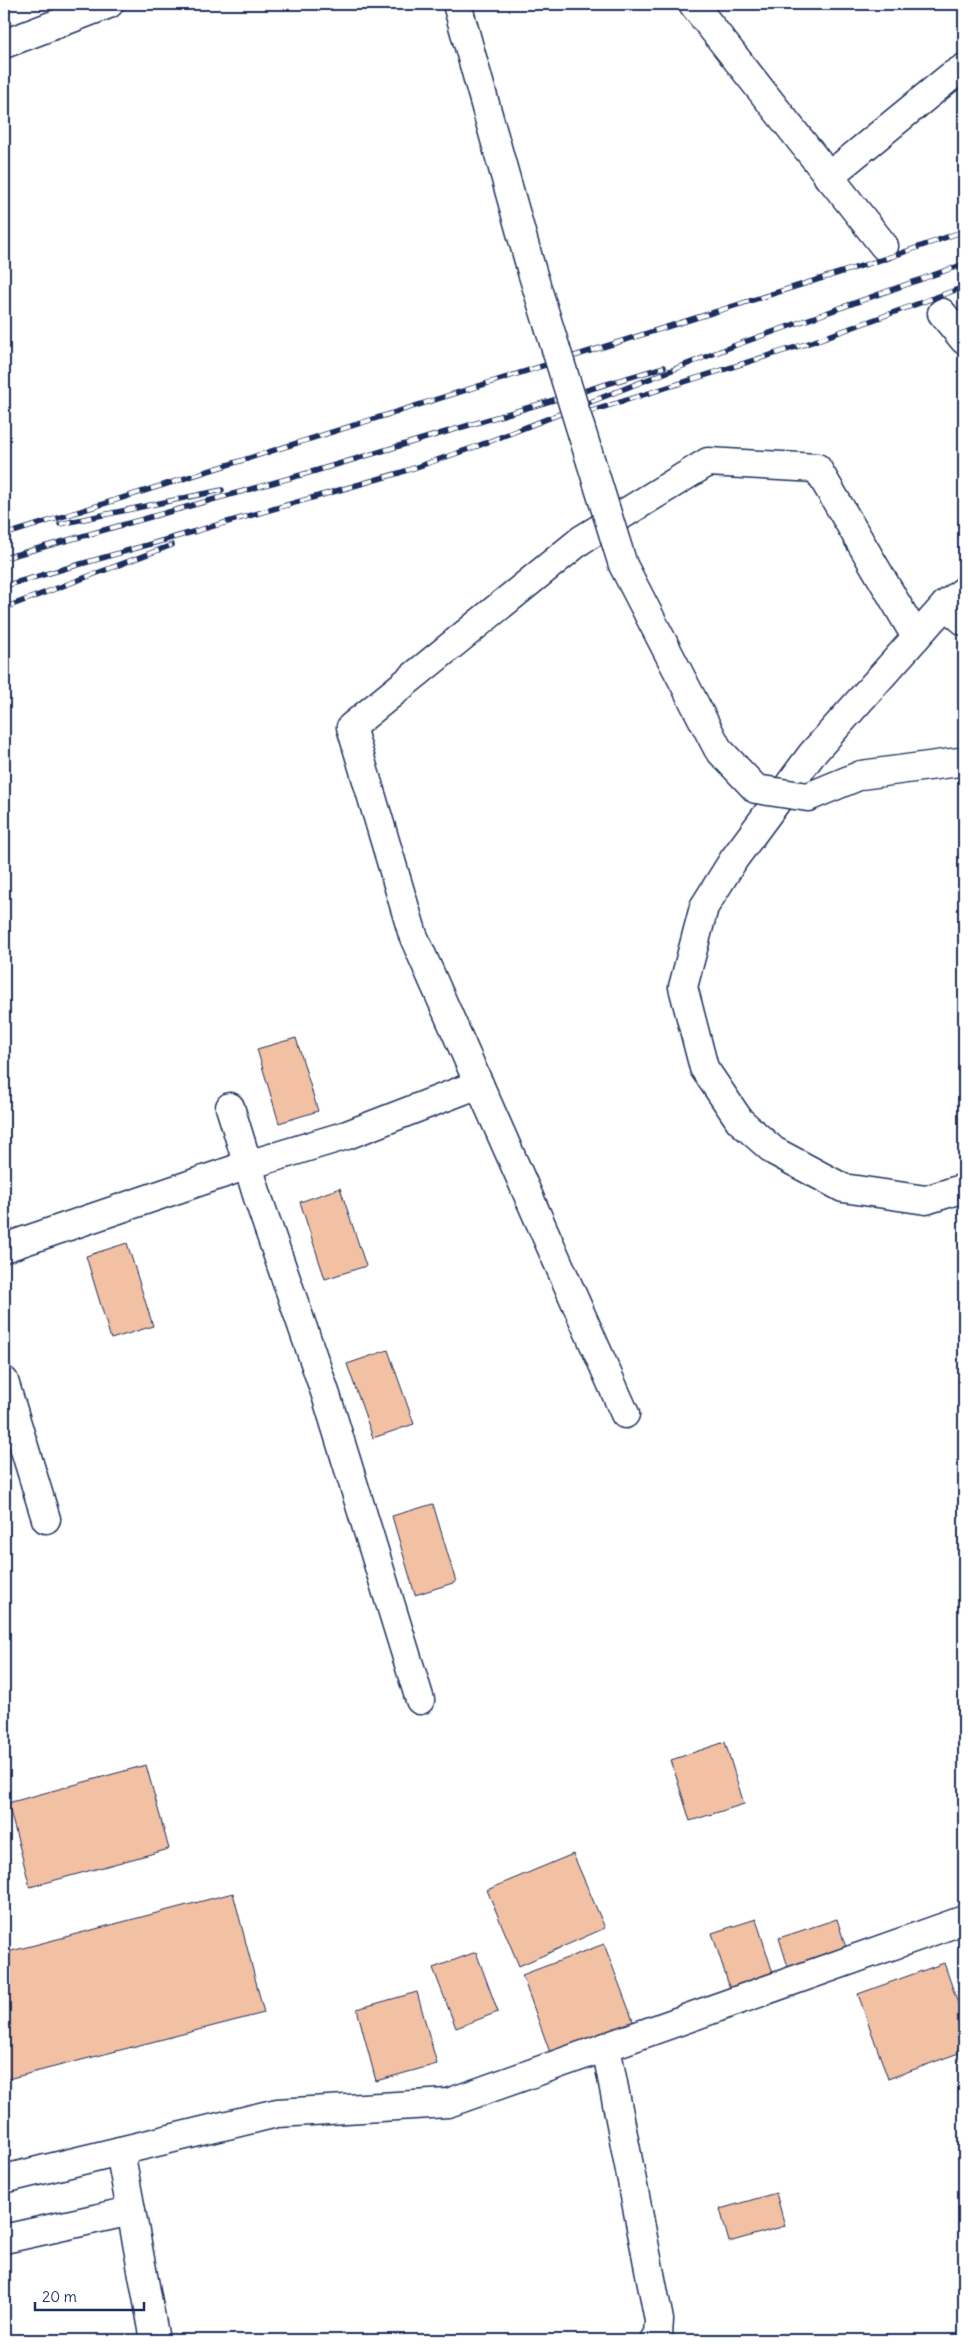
<svg xmlns="http://www.w3.org/2000/svg" width="968" height="2344" viewBox="0 0 968 2344" font-family="Delius,sans-serif">
<rect width="100%" height="100%" fill="#fff"/>
<filter id="ink" filterUnits="userSpaceOnUse"><feTurbulence type="fractalNoise" baseFrequency=".02" numOctaves="2"/><feDisplacementMap in="SourceGraphic" scale="10" xChannelSelector="R" yChannelSelector="G"/><feConvolveMatrix kernelMatrix="1 2 1 2 8 2 1 2 1" color-interpolation-filters="sRGB"/></filter>
<g filter="url(#ink)">
<g fill="#f2c0a3" stroke="#1b2f5e">
<polygon points="296,1038 318,1111 279,1123 257,1049"/>
<polygon points="340,1188 366,1266 325,1279 300,1202"/>
<polygon points="127,1243 153,1326 111,1339 86,1256"/>
<polygon points="388,1350 414,1424 373,1438 347,1364"/>
<polygon points="433,1504 456,1582 415,1595 392,1516"/>
<polygon points="725,1742 744,1804 690,1821 671,1760"/>
<polygon points="146,1765 169,1849 30,1887 8,1803"/>
<polygon points="573,1854 605,1928 519,1966 487,1890"/>
<polygon points="233,1893 264,2013 4,2080 4,1953"/>
<polygon points="756,1919 775,1980 732,1995 712,1933"/>
<polygon points="837,1919 847,1951 789,1970 779,1938"/>
<polygon points="604,1944 635,2026 552,2058 522,1975"/>
<polygon points="476,1952 498,2012 456,2028 433,1968"/>
<polygon points="944,1963 964,2021 964,2051 888,2079 858,1994"/>
<polygon points="417,1992 437,2064 376,2081 357,2009"/>
<polygon points="776,2193 785,2226 729,2242 720,2209"/>
</g>
<g fill="none" stroke-linecap="round" stroke-linejoin="round">
<defs>
<g id="street">
<polyline points="4,44 109,4"/>
<polyline points="828,177 950,77 964,68"/>
<polyline points="945,605 964,621"/>
<polyline points="230,1107 258,1198 326,1395 420,1700"/>
<polyline points="4,1248 248,1165 347,1135 479,1084"/>
<polyline points="4,1381 46,1519"/>
<polyline points="625,1414 413,935 351,727 581,540 708,462 817,468 916,637"/>
<polyline points="606,2047 659,2320 658,2334 654,2340"/>
<polyline points="120,2151 155,2340"/>
<polyline points="4,2179 277,2113 448,2103 964,1920"/>
<polyline points="4,2239 131,2211"/>
</g>
<g id="secondary">
<polyline points="693,4 884,246"/>
<polyline points="942,313 964,340"/>
<polyline points="964,591 945,605 812,754 734,859 704,907 683,987 704,1068 740,1121 774,1151 843,1188 926,1200 964,1188"/>
</g>
</defs>
<use href="#street" stroke="#1b2f5e" stroke-width="31"/>
<use href="#secondary" stroke="#1b2f5e" stroke-width="31"/>
<use href="#street" stroke="#fff" stroke-width="28"/>
<use href="#secondary" stroke="#fff" stroke-width="28"/>
<defs>
<g id="rail">
<polyline points="566,419 812,342 964,287"/>
<polyline points="60,524 222,490"/>
<polyline points="4,535 893,256 964,231"/>
<polyline points="4,558 315,471 664,367"/>
<polyline points="4,586 399,473 475,447 736,345 964,264"/>
<polyline points="4,608 172,545"/>
</g>
</defs>
<use href="#rail" stroke="#1b2f5e" stroke-width="5.5"/>
<use href="#rail" stroke="#fff" stroke-width="4" stroke-dasharray="11" stroke-linecap="butt"/>
<defs>
<polyline id="secondary-bridge" points="457,4 532,272 623,565 718,749 756,789 808,797 861,775 959,762 964,764"/>
</defs>
<use href="#secondary-bridge" stroke="#1b2f5e" stroke-width="31" stroke-linecap="butt"/>
<use href="#secondary-bridge" stroke="#fff" stroke-width="28"/>
</g>
</g>
<rect width="968" height="2344" fill="none" stroke="#fff" stroke-width="20"/>
<rect x="10" y="10" width="948" height="2324" fill="none" stroke="#1b2f5e" stroke-width="2" filter="url(#ink)"/>
<path d="M35 2302v8h109v-8" fill="none" stroke="#1b2f5e" stroke-width="2.5"/>
<text x="42" y="2302" font-size="15" fill="#1b2f5e" stroke="#ffffff" stroke-width="4" paint-order="stroke">20 m</text>
</svg>
